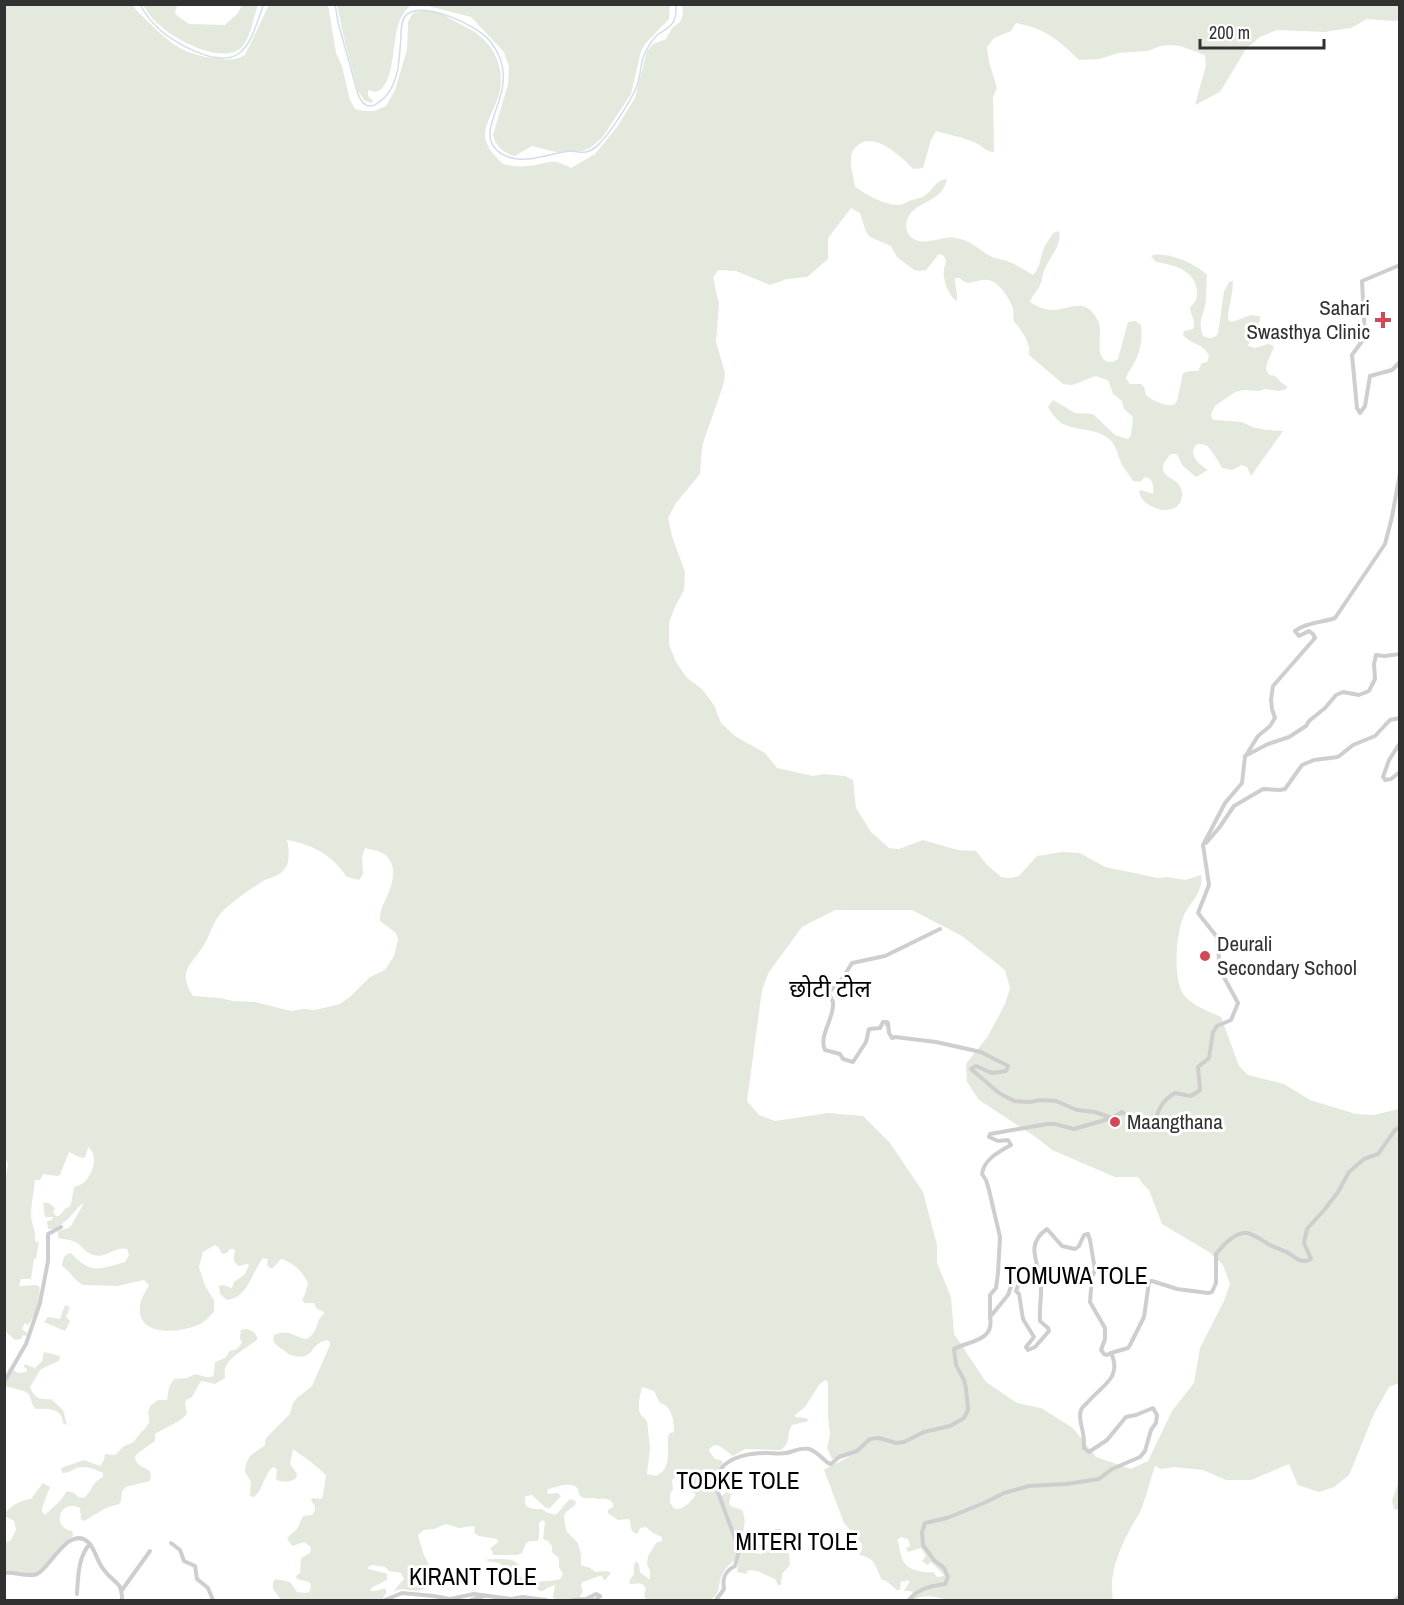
<svg xmlns="http://www.w3.org/2000/svg" width="1404" height="1605" viewBox="0 0 1404 1605" font-family="'Archivo Narrow','Noto Sans Devanagari',sans-serif">
<rect width="100%" height="100%" fill="#fff"/>
<g fill="#e4e9de" fill-rule="evenodd">
<path d="M4 5H133L136 10C163 35 174 53 213 58 226 60 234 61 245 55L269 5H328L336 53 342 66 350 100 355 109 363 111H374L386 106 395 90 407 50 408 22 413 13C435 7 441 14 460 24 465 27 471 29 476 33 499 49 507 77 496 103 492 113 484 127 485 137 487 149 495 156 503 164 511 166 519 167 528 166 548 165 549 156 571 168L595 154 617 127 635 98 647 51 653 44 666 39 672 28 680 22 683 14 682 5H1399V20L1394 21 1367 19 1351 28 1324 32 1277 30 1260 37 1246 49 1220 92 1195 105 1206 65 1205 55 1180 46 1170 45 1160 46 1148 51 1118 53 1100 59 1079 60C1058 39 1045 29 1016 23L1011 31 994 38 987 47 989 62 997 88 993 97 994 152C986 152 983 146 976 143 963 137 949 135 936 131L931 140 923 168 913 169C902 157 873 130 857 146 853 149 851 153 851 158 850 167 854 178 855 187 868 195 883 205 899 205 904 205 907 201 912 200 919 198 923 198 929 192 935 186 937 180 947 179 942 203 918 200 909 216 905 221 905 233 911 237 921 246 935 239 946 238 950 237 956 238 960 239 972 241 981 252 992 257 997 259 1004 259 1009 262 1018 265 1025 271 1033 275 1041 267 1039 260 1043 251 1045 244 1050 239 1053 233L1059 231C1062 247 1049 257 1044 271 1042 276 1042 281 1040 285 1037 292 1032 295 1030 302 1036 306 1045 310 1052 310 1066 310 1081 299 1092 312 1096 316 1100 323 1100 329 1101 339 1095 359 1109 362 1114 362 1113 362 1118 359L1128 322 1135 321 1141 325C1143 338 1140 354 1133 365 1130 371 1127 373 1126 379L1130 384H1141L1144 387 1146 395C1153 401 1164 406 1174 405L1177 401 1183 373 1190 371H1198L1202 363 1207 362 1209 356C1204 343 1191 345 1183 335L1184 331 1193 329C1196 317 1191 318 1190 308 1192 305 1194 303 1196 300 1197 297 1197 294 1197 291 1195 270 1174 265 1156 262L1151 256C1164 250 1197 264 1207 275 1206 285 1207 296 1205 306 1202 319 1198 322 1203 336 1209 339 1213 339 1218 334L1224 291 1229 282 1232 281 1233 282C1233 295 1228 307 1228 320L1232 322 1251 315 1260 316C1260 328 1252 335 1248 346L1255 348 1268 344 1274 346C1273 354 1260 368 1270 375 1272 376 1274 375 1275 376 1280 380 1280 383 1287 386V388L1284 390 1278 391 1265 389 1259 391 1243 390 1235 392 1215 406 1212 412 1211 417 1214 420 1242 422 1252 427 1266 430 1283 431 1251 476 1247 467 1242 465 1232 470 1222 468C1220 463 1211 449 1207 446 1204 444 1200 444 1197 444 1187 455 1199 464 1208 470L1196 477 1182 465 1177 454H1171C1168 458 1164 461 1163 466 1161 480 1183 477 1182 495 1181 520 1141 510 1139 491L1141 490 1153 494C1154 487 1153 478 1145 477L1140 482 1133 481C1130 475 1125 470 1122 465 1118 456 1117 446 1109 439 1096 427 1074 432 1060 422 1055 418 1051 412 1048 407L1053 400 1075 413 1093 414 1115 435 1128 439 1131 435 1133 417 1124 409 1122 401 1113 394 1108 380 1095 376 1078 383 1072 385 1063 384 1029 355C1030 345 1026 337 1020 329 1020 329 1015 322 1014 322 1013 318 1014 312 1013 308 1010 300 1001 286 994 282 979 274 970 290 960 278H955C955 286 958 293 957 301 949 297 942 278 944 270 944 266 946 263 946 260L943 255 939 254 926 270 919 271 914 270 897 257 891 246 870 237 866 232 860 213 851 208 828 238V259L807 277 787 279 770 285 736 271 718 270 713 278 719 304 716 342 725 373 724 383 702 446 700 474 676 503 668 518 672 536 685 572 684 590 674 609 669 623V645L676 662 687 678 702 689 714 705 721 723 735 736 765 753 777 768 813 776 824 774 845 776 853 780 856 808 871 832 889 848 899 849 923 840 958 850 976 851 987 865 1001 877 1010 878 1019 876 1037 856 1062 852 1080 853 1105 867 1158 878 1168 877 1185 880 1201 875C1204 890 1192 901 1185 913 1176 931 1173 974 1182 992 1189 1005 1209 1011 1221 1017L1239 1066 1248 1075 1284 1084 1310 1100 1356 1114 1374 1115 1399 1109V1383L1389 1387 1374 1414 1349 1475 1334 1487 1319 1492 1298 1485 1289 1464 1251 1480H1226L1203 1470 1174 1467 1161 1469 1155 1466C1150 1480 1147 1494 1142 1507 1140 1513 1136 1519 1133 1524 1120 1548 1108 1573 1113 1600H948C940 1598 929 1595 921 1597 917 1598 914 1600 911 1600L914 1594 911 1591H904L910 1581 906 1580 905 1582 901 1581 900 1590H897L885 1580H882C875 1566 876 1558 859 1555L862 1550V1544L844 1523 824 1470C832 1464 847 1460 853 1453L851 1452 832 1459 827 1448 830 1434 828 1418V1384L827 1381 825 1380 819 1385 805 1407 795 1415V1417L806 1418 809 1421 792 1425C786 1434 791 1445 780 1450L745 1449 733 1456 720 1446 715 1445 710 1448 709 1451 715 1459 721 1460 723 1463 717 1471 713 1481 737 1552C734 1565 730 1562 724 1571 717 1582 722 1595 709 1600H649L645 1598 644 1594 646 1589C642 1581 638 1584 630 1584L629 1581 634 1574V1565L636 1561 639 1564 640 1572 650 1580V1571L647 1564 648 1556 656 1543 662 1541V1537L653 1533 646 1527 640 1528 637 1534C629 1531 632 1526 629 1519L618 1520 608 1513V1510L613 1507V1503C608 1498 604 1498 597 1499 591 1496 586 1500 582 1497 577 1494 580 1492 577 1488 571 1481 554 1487 547 1490L548 1494 558 1493 561 1496 550 1508H546L532 1495 526 1496C521 1508 532 1510 542 1509L546 1512 555 1515C561 1511 564 1504 570 1499L576 1501 575 1505 566 1512 564 1516 565 1524 567 1532 578 1543 581 1555V1565L590 1568 596 1572 607 1571 611 1573 605 1580H604L602 1576C596 1576 588 1581 582 1582L581 1586 583 1592 580 1596 581 1599 555 1600 553 1597 555 1585 547 1588 543 1591H540L535 1587H527L522 1583 510 1584 509 1582 512 1577V1568L504 1567 499 1563 487 1561V1559C498 1560 511 1556 519 1565 519 1568 518 1573 519 1575 526 1585 552 1581 560 1579L563 1574 559 1567V1558L552 1552V1546L548 1541 543 1539 545 1522 542 1520 539 1523V1538L537 1541H530L526 1543 522 1553 517 1555H493L492 1550 490 1549 498 1542 497 1539 479 1536 474 1533 475 1527 474 1526 459 1528 446 1524 434 1529 424 1530 418 1535 423 1553 430 1567 436 1570 438 1569C436 1580 436 1583 426 1588 412 1595 405 1585 393 1592L404 1579 401 1573 389 1571 385 1567 373 1565 369 1566 368 1569 385 1573 387 1574V1580L371 1588V1591C377 1592 381 1588 386 1589V1593L382 1600H281L273 1589V1582L276 1579 290 1582 297 1592 306 1593 310 1591 311 1585 309 1582 297 1579 296 1576 300 1573 301 1558 310 1553 311 1547 304 1542 292 1546 287 1538 297 1529 303 1516 312 1515 315 1511V1506L312 1502 311 1499 312 1498 321 1499 323 1496 326 1475 311 1462 293 1449 290 1464 297 1474 296 1478C289 1483 284 1482 276 1480L277 1469 273 1467C263 1475 264 1489 254 1497L250 1496 251 1482 245 1472C247 1454 252 1455 265 1445V1440L267 1437 290 1414 293 1403 297 1398 312 1386 330 1345V1342L327 1340C308 1344 315 1364 288 1354 283 1348 270 1345 274 1335 292 1328 293 1338 307 1339 320 1331 314 1321 324 1314V1312L317 1309 314 1303H305L302 1300 305 1294 308 1283C302 1271 294 1263 281 1259L273 1268H270L267 1265 268 1259 263 1258C252 1272 248 1298 227 1300L220 1294 219 1286 223 1285 232 1288 234 1282 245 1274 249 1265 247 1264 239 1266C233 1262 233 1258 235 1251L234 1249H230L227 1253 222 1254 218 1247 215 1245 203 1252 199 1267 205 1286 214 1300V1312C210 1316 205 1322 200 1324 182 1333 136 1338 140 1306 140 1300 146 1291 149 1285L144 1280 117 1286 83 1285C75 1281 70 1271 62 1266 63 1259 64 1254 71 1253 91 1275 99 1269 125 1262L129 1255 127 1249C114 1246 107 1259 93 1255 86 1253 83 1247 77 1243 72 1240 64 1239 58 1238V1231L68 1228 71 1226 84 1203C76 1207 72 1217 64 1222 61 1225 58 1226 55 1229H48L47 1221 52 1220 53 1217H45L43 1203C49 1202 52 1205 55 1209L53 1212 56 1216H59L66 1208 69 1207 71 1204 74 1187C77 1186 80 1185 83 1183 93 1175 99 1155 88 1147L86 1155 84 1158 79 1157 69 1152 60 1175 57 1176 43 1174 40 1180H35C34 1191 31 1204 31 1216 32 1225 36 1232 35 1241L39 1242 36 1259H34L31 1279H21L19 1286 36 1285 39 1286C42 1298 35 1315 28 1325L25 1323 22 1329 27 1333 26 1336 23 1335 21 1339 15 1340 5 1331 4 1188 8 1164 4 1155ZM287 840C313 845 331 854 347 877L359 880 363 874 362 857 365 848C371 850 379 850 384 854 397 863 394 881 388 894 383 906 380 908 380 921L396 933 398 939 394 956 385 970 370 977 350 997 340 1004 315 1010 304 1009 291 1011 255 1002 233 1001 220 998 193 996C178 972 189 967 202 948 211 935 211 924 222 912 233 901 249 890 263 881 271 877 281 876 286 867 290 860 289 848 287 840ZM835 910H912L962 936 1005 970 1010 988 1005 1004 988 1036 966 1064 967 1082 979 1100 1037 1138 1052 1150 1115 1177H1138L1142 1183 1149 1190 1162 1224 1209 1252 1223 1265 1230 1284 1224 1301 1200 1348 1194 1383 1172 1411 1148 1461 1131 1469 1096 1457 1073 1428 1041 1408 1017 1403 986 1382 954 1334 951 1297 937 1263V1245L923 1192 890 1143 863 1116 828 1113 775 1121 759 1115 747 1101 762 990 769 972 802 927ZM642 1387 654 1391 660 1403C672 1406 674 1420 674 1432L670 1433 668 1436C667 1451 672 1469 656 1476L647 1474 650 1448 647 1421 641 1415 639 1411V1401ZM681 1475 683 1484 689 1487 691 1492 696 1494C692 1501 683 1510 675 1509L670 1503V1493L673 1490 672 1480 676 1476ZM901 1537 908 1539 910 1546 906 1548 908 1552 921 1548 926 1556 922 1561 927 1565 931 1562 944 1575V1576L937 1577 933 1572C920 1573 904 1570 901 1555 899 1549 900 1545 897 1540Z"/>
<path d="M143 5H177L175 14 189 24 225 25 238 13 242 5H258C254 15 250 41 241 48 221 65 173 39 157 23 151 18 147 11 143 5Z"/>
<path d="M337 5H412C388 19 399 68 383 87 382 89 377 92 375 92L368 90V96L373 101 372 103 365 101 358 91 344 38Z"/>
<path d="M424 5 670 4V5L669 19 645 44 641 51 631 94 602 138 590 148 582 151 556 152 532 146 515 156C503 153 496 147 493 135L508 84 509 67 504 52 471 17Z"/>
<polygon points="65,1305 70,1307 66,1317 70,1321 65,1331 44,1322 48,1317 60,1319"/>
<path d="M246 1329C251 1330 258 1333 257 1340 249 1346 226 1359 225 1369 224 1372 225 1375 225 1378L215 1384 202 1381 199 1384 192 1397 186 1400 185 1403 187 1413C182 1422 164 1428 155 1434V1441L138 1453 135 1457C136 1471 155 1464 150 1481L126 1487 122 1491 121 1501 119 1504 106 1508 84 1521 81 1520 80 1508C59 1498 51 1528 72 1531L73 1535 45 1570 32 1574 5 1571V1543L11 1540 16 1530 14 1521 5 1516V1513C13 1504 19 1501 31 1499L43 1483 50 1487 42 1508V1511L45 1515 61 1500 67 1491 74 1493 78 1497 84 1498C93 1490 91 1483 103 1477V1473C95 1470 86 1465 77 1468 71 1470 70 1473 62 1473L61 1468 84 1460 100 1466 104 1460 105 1454 115 1455 124 1446 134 1442C138 1432 154 1426 148 1414L150 1406 158 1400H167L169 1387 174 1379 187 1378 195 1374 206 1377H212L214 1374 215 1362 225 1358 230 1351 237 1349 242 1343 240 1338 241 1330Z"/>
<path d="M44 1352 60 1356 59 1361 41 1369 30 1387C35 1398 39 1400 51 1399L63 1410 67 1425 63 1423C62 1408 48 1408 36 1409L33 1406 29 1394 24 1391 5 1386 4 1382 13 1370 18 1373 26 1372 27 1369 24 1367 25 1364 35 1368 42 1361Z"/>
<polygon points="1399,1481 1400,1510 1399,1510 1394,1509 1392,1501"/>
<path d="M726 1492 731 1494 729 1504 731 1506 742 1510C747 1522 744 1527 741 1538 743 1548 751 1553 761 1554 769 1547 769 1537 775 1529H780L787 1533 790 1565 782 1574 781 1585H778L775 1579C766 1576 756 1568 747 1571V1574L737 1572 739 1556 721 1497Z"/>
</g>
<g fill="none" stroke-linecap="round" stroke-linejoin="round">
<g stroke="#cfdfe9" stroke-width="1.5">
<path d="M140 4C144 13 150 20 157 27 172 42 217 68 238 54 253 44 257 20 264 4"/>
<path d="M335 4 338 22 358 94C360 99 363 106 370 106 376 106 381 101 385 97 400 81 399 57 401 37 401 30 401 21 406 15 423 0 477 25 490 41 526 86 476 123 494 147 505 161 525 161 540 157 550 155 561 152 571 151 576 151 581 153 585 152 589 152 597 147 600 143 610 133 632 99 637 86 641 75 640 61 646 51 649 45 654 37 660 33 667 28 672 27 675 18 676 14 676 9 676 4"/>
</g>
<g stroke="#cecece" stroke-width="4">
<polyline points="1400,265 1362,281 1365,337 1352,355 1357,408 1360,413 1365,406 1370,376 1392,370 1400,362"/>
<polyline points="1400,743 1389,760 1383,777 1385,780 1391,779 1400,772"/>
<polyline points="1245,756 1268,744 1289,737 1306,726 1309,721 1325,708 1336,695 1343,692 1359,695 1369,691 1375,679 1374,664 1376,655 1385,656 1400,654"/>
<polyline points="1206,843 1219,828 1234,806 1263,789 1280,790 1285,789 1302,765 1314,760 1338,757 1353,745 1375,736 1390,720 1400,718"/>
<path d="M1112 1118 1122 1112 1134 1120 1153 1127C1158 1111 1160 1102 1175 1093L1191 1096 1200 1090 1198 1067 1209 1058 1213 1032 1217 1026 1231 1020 1238 1003 1220 970 1217 937 1198 913 1209 885 1203 845 1225 803 1242 783 1245 757 1258 736 1270 726 1275 718 1272 709 1271 700 1273 686 1315 638 1313 634 1309 631 1299 636 1295 631C1307 622 1321 623 1335 618L1385 544 1392 517 1400 473"/>
<path d="M1111 1353 1128 1348 1130 1345 1144 1317 1149 1282 1152 1281 1177 1289 1208 1293 1212 1292 1216 1283V1254C1223 1245 1235 1232 1247 1233 1255 1234 1265 1243 1272 1246 1278 1249 1284 1250 1290 1254 1298 1259 1301 1264 1311 1259L1304 1243 1307 1229 1325 1209 1338 1192 1349 1172 1364 1159 1378 1154 1395 1130 1400 1127"/>
<polyline points="4,1382 26,1344 40,1303 48,1261 48,1234 61,1227"/>
<polyline points="171,1543 180,1550 184,1561 195,1566 197,1579 208,1588 213,1600"/>
<path d="M4 1573C16 1571 26 1578 37 1574 50 1568 69 1525 88 1542 95 1548 97 1562 104 1570 114 1584 122 1580 122 1600"/>
<polyline points="122,1590 150,1551"/>
<path d="M77 1594C78 1578 78 1556 90 1544"/>
<polyline points="385,1600 402,1593 434,1596 450,1599 474,1594 511,1599 523,1597 546,1600"/>
<polyline points="471,1600 484,1596"/>
<polyline points="573,1600 586,1599 596,1594 600,1596"/>
<polyline points="592,1600 596,1600 600,1596"/>
<path d="M716 1600 724 1589C722 1578 725 1571 735 1566L739 1550 715 1484C718 1458 746 1453 767 1453 773 1453 780 1454 786 1453 793 1452 801 1447 809 1449 816 1451 822 1458 828 1463L831 1464 839 1457 857 1451 870 1439 879 1438 896 1443 904 1442 924 1432 950 1426 964 1418 968 1410 966 1388 964 1380 956 1365 954 1349C967 1341 995 1342 990 1317"/>
<path d="M909 1600C917 1589 931 1586 945 1584L948 1577 944 1568 934 1560 923 1545 922 1532 925 1523 947 1518 984 1503 1004 1493 1029 1486 1066 1484 1099 1479 1112 1469 1140 1457 1145 1451 1151 1430 1156 1423 1157 1415 1153 1408 1136 1415 1126 1417 1107 1440 1089 1452 1084 1448C1084 1443 1084 1438 1083 1433 1082 1426 1078 1418 1081 1410 1082 1407 1085 1405 1087 1403 1101 1386 1123 1378 1111 1353L1107 1355 1104 1354 1101 1350 1105 1339V1328L1090 1302 1092 1277 1095 1270 1090 1240 1088 1234 1084 1235 1079 1246 1075 1249 1062 1246 1047 1229C1024 1245 1039 1263 1041 1282 1042 1295 1039 1308 1040 1321L1048 1328 1049 1331 1035 1347 1028 1350 1026 1347 1034 1337 1023 1319 1019 1294 1016 1291 1020 1280 1016 1278 1013 1281 1008 1295 990 1317V1295L996 1288 998 1273 1000 1237 989 1190 986 1180 982 1174C984 1159 999 1152 1011 1145L1008 1140 998 1141 989 1137 990 1134 1047 1124H1055L1074 1129 1112 1118 1095 1112 1077 1110 1056 1101 1040 1100 1030 1102 1014 1101 999 1093 971 1069 976 1066 992 1073 1006 1071 1008 1066 981 1052 936 1042 895 1037 892 1038 889 1033 888 1023 887 1025V1022H883L880 1028 869 1029 866 1042 853 1062 843 1059 840 1054 825 1050C818 1036 835 1017 833 1002 832 1000 829 994 829 992L842 979 852 963 885 956 940 929"/>
<polyline points="1395,1600 1400,1596"/>
</g>
</g>
<g fill="#d14954" stroke="#fff" stroke-width="2">
<path d="M1380 311h6v6h6v6h-6v6h-6v-6h-6v-6h6z"/>
<circle cx="1205" cy="956" r="6"/>
<circle cx="1115" cy="1122" r="6"/>
</g>
<g text-anchor="middle" stroke-width="6" stroke-linejoin="round" paint-order="stroke">
<g font-size="21" fill="#313131" stroke="#fff" text-anchor="start">
<text x="1370" y="315" text-anchor="end">Sahari<tspan x="1370" dy="24">Swasthya Clinic</tspan></text>
<text x="1217" y="951">Deurali<tspan x="1217" dy="24">Secondary School</tspan></text>
<text x="1127" y="1129">Maangthana</text>
</g>
<g font-size="24" fill="#000" stroke="#fff">
<text x="830" y="997">छोटी टोल</text>
<text x="1076" y="1284">TOMUWA TOLE</text>
<text x="738" y="1489">TODKE TOLE</text>
<text x="797" y="1550">MITERI TOLE</text>
<text x="473" y="1585">KIRANT TOLE</text>
</g>
</g>
<rect width="1404" height="1605" fill="none" stroke="#313131" stroke-width="12"/>
<path d="M1200 39v9h124v-9" fill="none" stroke="#313131" stroke-width="3"/>
<text x="1209" y="39" font-size="18" fill="#313131" stroke="#ffffff" stroke-width="4.5" paint-order="stroke">200 m</text>
</svg>
